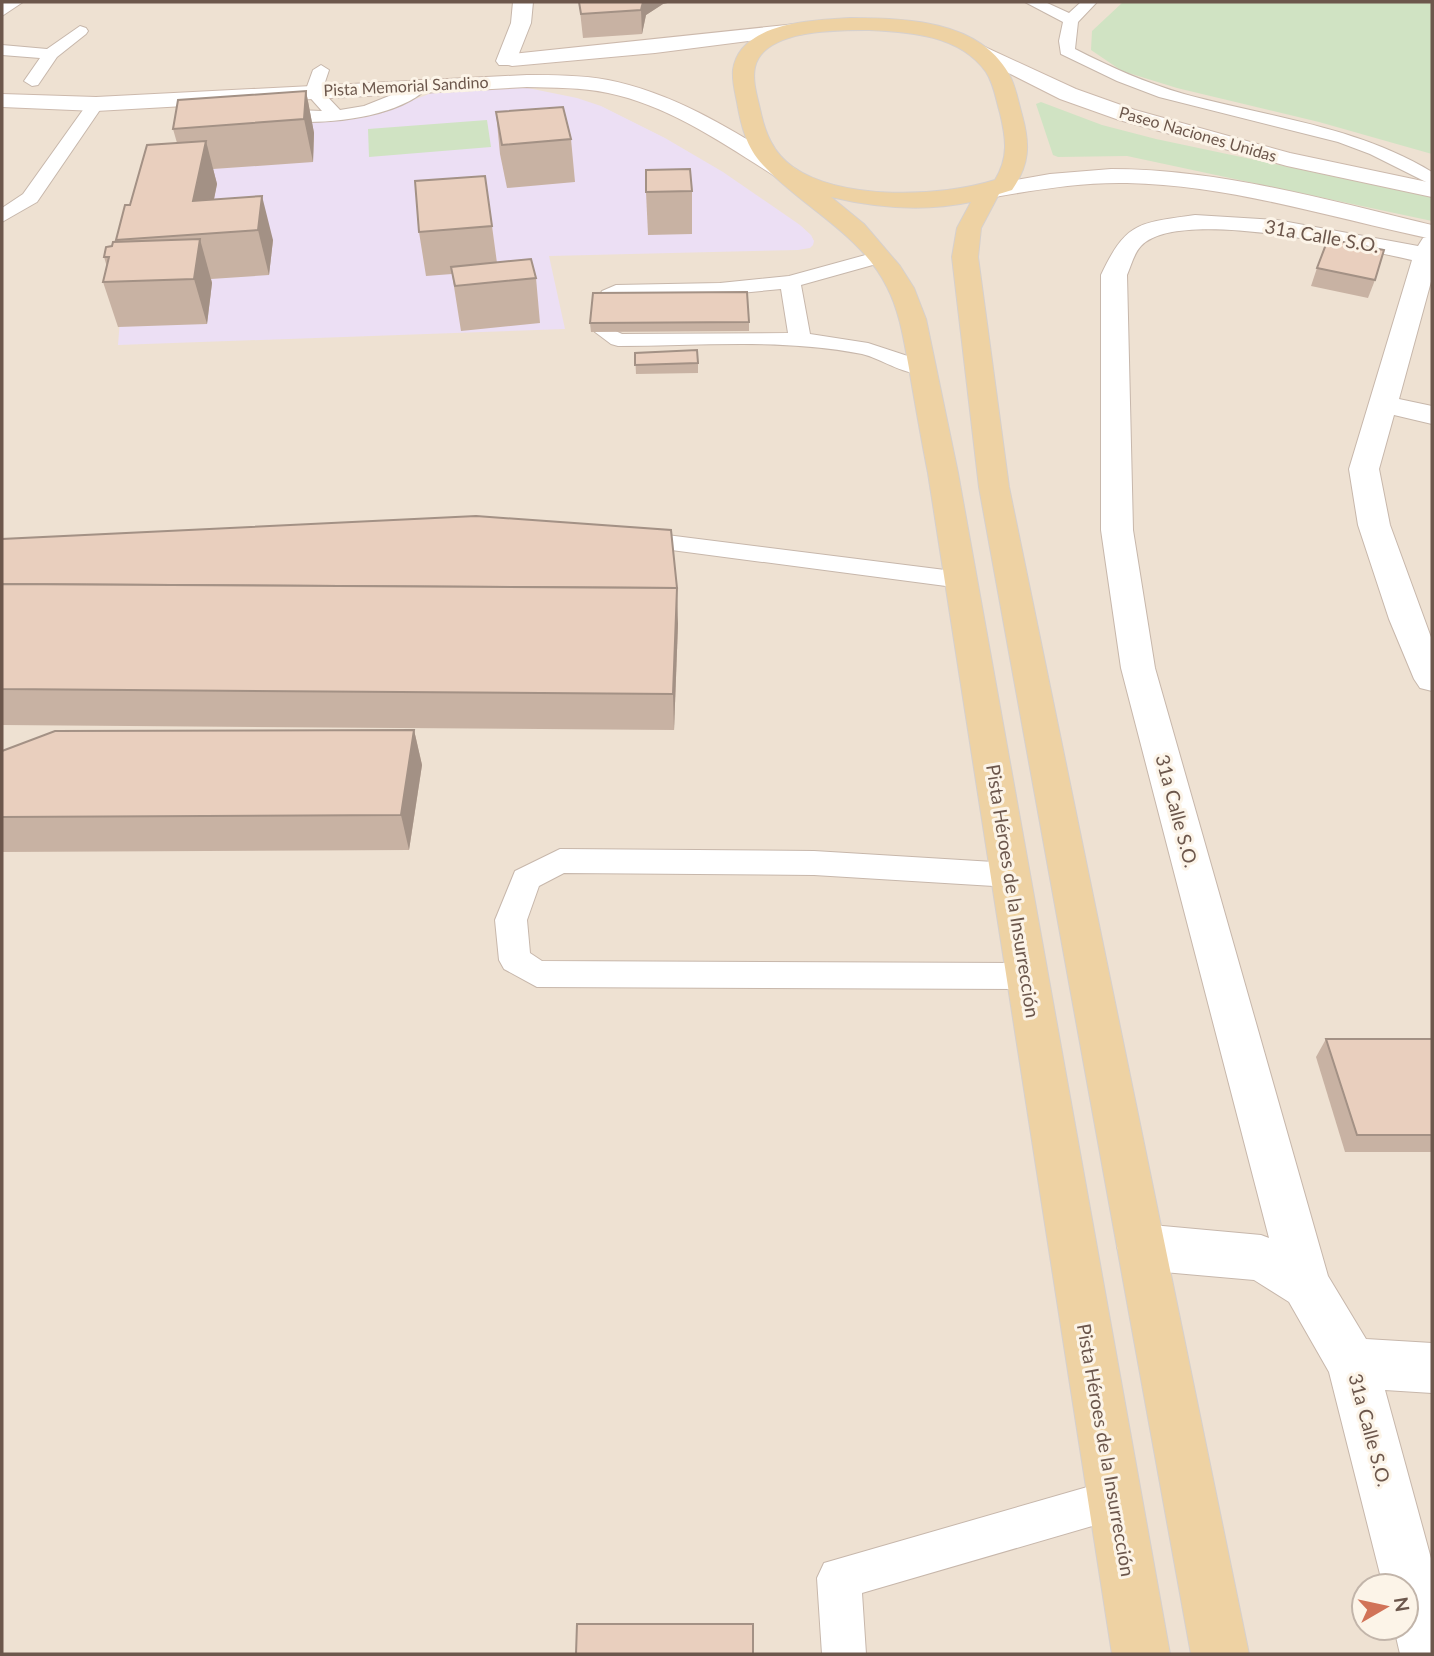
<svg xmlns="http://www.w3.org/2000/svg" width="1434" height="1656" viewBox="0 0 1434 1656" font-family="Lato,sans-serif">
<rect width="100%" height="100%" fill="#f8efe2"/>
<path fill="#eee1d2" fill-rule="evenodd" d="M2 2H1432V1654H2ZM1364 1586H1406V1628H1364Z"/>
<polygon fill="#ecdff4" points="518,86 577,98 601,106 665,138 723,172 800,225 811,235 814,241 813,245 810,248 798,250 549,256 565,329 118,345 125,258 257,116 392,108 437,91"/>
<g fill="#d0e3c3">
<polygon points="1123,2 1432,2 1432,154 1319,122 1177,88 1122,71 1091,50 1092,31"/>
<polygon points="1041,102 1102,125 1156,139 1432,197 1432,221 1127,156 1058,157 1053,155 1036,104"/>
<polygon points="487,120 491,147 369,157 368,129"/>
</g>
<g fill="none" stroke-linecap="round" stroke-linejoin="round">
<defs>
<g id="service">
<polygon points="5,2 23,2 2,16 2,4"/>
<path d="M1025 2H1045L1069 13 1081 2H1097L1078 22 1075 49C1110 67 1146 83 1184 94 1268 117 1356 126 1432 172V185L1370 154 1338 142 1159 97 1117 81 1061 54 1059 41 1063 22Z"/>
<polygon points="80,26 86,28 88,31 86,34 57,57 38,85 32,86 24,81 40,58 2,55 2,45 47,49"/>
<path d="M321 65 329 70 322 91 340 110 364 106 399 92 417 80H429L431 84C402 120 309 128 266 118L263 114 272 109 322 111 305 92 313 70Z"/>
<polygon points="96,99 104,104 37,202 2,222 2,208 23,194 90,100"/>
<path d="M880 251 890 257 887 261 801 285 810 334 868 343 929 363 932 368 929 373C907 378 883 359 862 354 782 338 698 346 618 346L611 344 595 332 598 328 605 326 622 334 788 333 781 289 720 295 620 297C612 304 612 310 599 306L596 302 602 291 616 285 720 283 789 276Z"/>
<polygon points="635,531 961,572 970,574 974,580 970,586 961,588 626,544 623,539 626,534"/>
<polygon points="560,849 814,851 1010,863 1021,867 1025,875 1021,883 1010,887 814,875 564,873 539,886 527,920 530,953 542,961 1027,963 1038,967 1043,976 1038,985 1027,989 537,987 504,969 499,960 495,920 515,871"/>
<polygon points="1115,1479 1130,1485 1136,1500 1130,1515 862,1593 866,1654 822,1654 817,1578 824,1563"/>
</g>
<g id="minor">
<polygon points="513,2 533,2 531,23 516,61 513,65 499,65 496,61 511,23"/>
<path d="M1195 215 1277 220 1418 246 1423 238 1432 236V278L1399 399 1432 406V424L1394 415 1379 469 1390 525 1432 640V691L1420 688 1414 679 1389 619 1358 525 1349 469 1412 260C1361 249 1179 206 1141 246 1134 253 1131 266 1127 275L1133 530 1155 668 1328 1276 1366 1339 1432 1343V1393L1385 1390 1432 1562V1654H1400L1394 1628H1406V1586H1383L1329 1372 1289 1302 1254 1280 1141 1270 1124 1263 1117 1247 1124 1231 1141 1224 1261 1235 1269 1238 1121 668 1101 530V275C1126 222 1138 223 1195 215Z"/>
</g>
<g id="secondary">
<polygon points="796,24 803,26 806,30 803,34 655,53 512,66 505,64 502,60 505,56 512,54"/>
<polygon points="974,42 1076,89 1135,110 1290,153 1432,183 1432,197 1287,166 1119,120 1060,99 967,52 964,48 967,44"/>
<path d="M527 75C554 75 581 75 608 80 678 94 737 133 797 170L801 175 797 180H781C727 146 671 106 608 93 581 87 554 88 527 87L96 111 2 107V94L96 97Z"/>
<path d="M1111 169C1219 169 1328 200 1432 225V239C1332 218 1230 185 1127 183 1081 182 1035 190 989 198L981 196 977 191 981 186 1050 174Z"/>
</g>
<path id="primary" d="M850 18C904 18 979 20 1009 74 1016 87 1018 101 1022 115 1030 144 1030 164 1012 190L999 194 981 228 978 257 1009 487 1249 1654H1191L979 487 952 257 957 228 971 202C924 212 877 208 831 197L864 224 900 266 914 288 926 319 958 473 1170 1654H1112L928 473C921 438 915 403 909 368 904 341 900 312 887 287 860 233 802 207 763 165 746 147 741 125 737 102 735 92 732 81 733 70 740 22 813 20 850 18ZM869 30C910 32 960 35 986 72 994 84 996 100 1000 113 1006 138 1009 157 995 180 941 197 842 201 793 167 773 153 765 133 760 109 757 96 752 80 755 67 764 29 838 30 869 30Z"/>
</defs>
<use href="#service" stroke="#c7b7ab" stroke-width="2"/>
<use href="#minor" stroke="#c7b7ab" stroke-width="2"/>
<use href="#secondary" stroke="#ccb9ac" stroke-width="2"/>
<use href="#primary" stroke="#d6d0cd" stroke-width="2"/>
<use href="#service" fill="#fff" fill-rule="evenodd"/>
<use href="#minor" fill="#fff" fill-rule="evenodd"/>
<use href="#secondary" fill="#fff" fill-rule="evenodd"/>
<use href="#primary" fill="#eed2a3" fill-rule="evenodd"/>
</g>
<g fill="#c8b2a3">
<polygon points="579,2 663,4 646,15 642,34 583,38"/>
<polygon points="306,91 314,133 313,162 213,169 217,184 214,199 273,240 269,275 211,279 212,283 207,324 118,327 103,282 107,267 104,257 117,242 116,240 177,143 173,129"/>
<polygon points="496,112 571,139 575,182 507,188 500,154"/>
<polygon points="692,191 692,234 648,235 646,192"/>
<polygon points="492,226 497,263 536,278 540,323 461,331 452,274 426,276 419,232"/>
<polygon points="1317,268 1375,280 1368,298 1311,286"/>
<polygon points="749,322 749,331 591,332 590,323"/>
<polygon points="635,353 698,363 698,373 636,374"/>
<polygon points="2,539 678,624 674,730 2,725"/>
<polygon points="414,730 422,765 409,850 2,852 2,751"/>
<polygon points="1326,1039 1432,1039 1432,1152 1345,1152 1316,1057"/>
</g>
<g fill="#a39185">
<polygon points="643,2 672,2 663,4 646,15 642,34 641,10"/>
<polygon points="306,91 314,133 313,162 304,119"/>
<polygon points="206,141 217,184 207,234 193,201"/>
<polygon points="262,196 273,240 269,275 258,230"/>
<polygon points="200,239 212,283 207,324 194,279"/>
<polygon points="677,588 678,624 674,730 673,694"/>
<polygon points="414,730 422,765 409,850 401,815"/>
</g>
<g fill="#e9cfbe" stroke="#a39185" stroke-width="2">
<polygon points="579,2 643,2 641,10 581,14"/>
<polygon points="306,91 304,119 173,129 178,100"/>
<polygon points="563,107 571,139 502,145 496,112"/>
<polygon points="206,141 193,201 262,196 258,230 116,240 125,205 130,205 147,145"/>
<polygon points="690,169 692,191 646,192 646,170"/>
<polygon points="485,176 492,226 419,232 415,181"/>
<polygon points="200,239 194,279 103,282 109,257 104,257 106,247 112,246 113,242"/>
<polygon points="1328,239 1384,250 1375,280 1317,268"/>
<polygon points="531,259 536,278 455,286 451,267"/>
<polygon points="747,292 749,322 590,323 593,293"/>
<polygon points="697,350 698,363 635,365 635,353"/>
<polygon points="476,516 671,530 677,588 2,584 2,539"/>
<polygon points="2,584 677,588 673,694 2,689"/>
<polygon points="414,730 401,815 2,817 2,751 55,731"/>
<polygon points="1326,1039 1432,1039 1432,1135 1357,1135"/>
<polygon points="577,1624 753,1624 753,1654 576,1654"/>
</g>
<g text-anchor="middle" stroke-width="6" stroke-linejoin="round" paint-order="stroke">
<g font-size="16" fill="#6c574c" stroke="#fcf4e8">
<text transform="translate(406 86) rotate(-3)" y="6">Pista Memorial Sandino</text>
<text transform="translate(1198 134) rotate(16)" y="6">Paseo Naciones Unidas</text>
</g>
<g font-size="19" fill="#6c574c" stroke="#fcf4e8">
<text transform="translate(1322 236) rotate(10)" y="7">31a Calle S.O.</text>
<text transform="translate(1177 811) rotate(75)" y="7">31a Calle S.O.</text>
<text transform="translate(1013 891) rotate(81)" y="7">Pista Héroes de la Insurrección</text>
<text transform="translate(1370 1430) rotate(75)" y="7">31a Calle S.O.</text>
<text transform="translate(1106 1450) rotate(80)" y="7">Pista Héroes de la Insurrección</text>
</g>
</g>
<rect width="1434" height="1656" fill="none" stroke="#6c574c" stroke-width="7"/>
<g transform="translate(1385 1607) rotate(81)"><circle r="33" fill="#fcf4e8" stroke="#c2b5aa" stroke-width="2"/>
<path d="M0-5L12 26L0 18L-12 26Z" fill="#d17358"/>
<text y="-10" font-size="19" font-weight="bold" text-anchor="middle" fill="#6c574c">N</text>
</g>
</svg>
